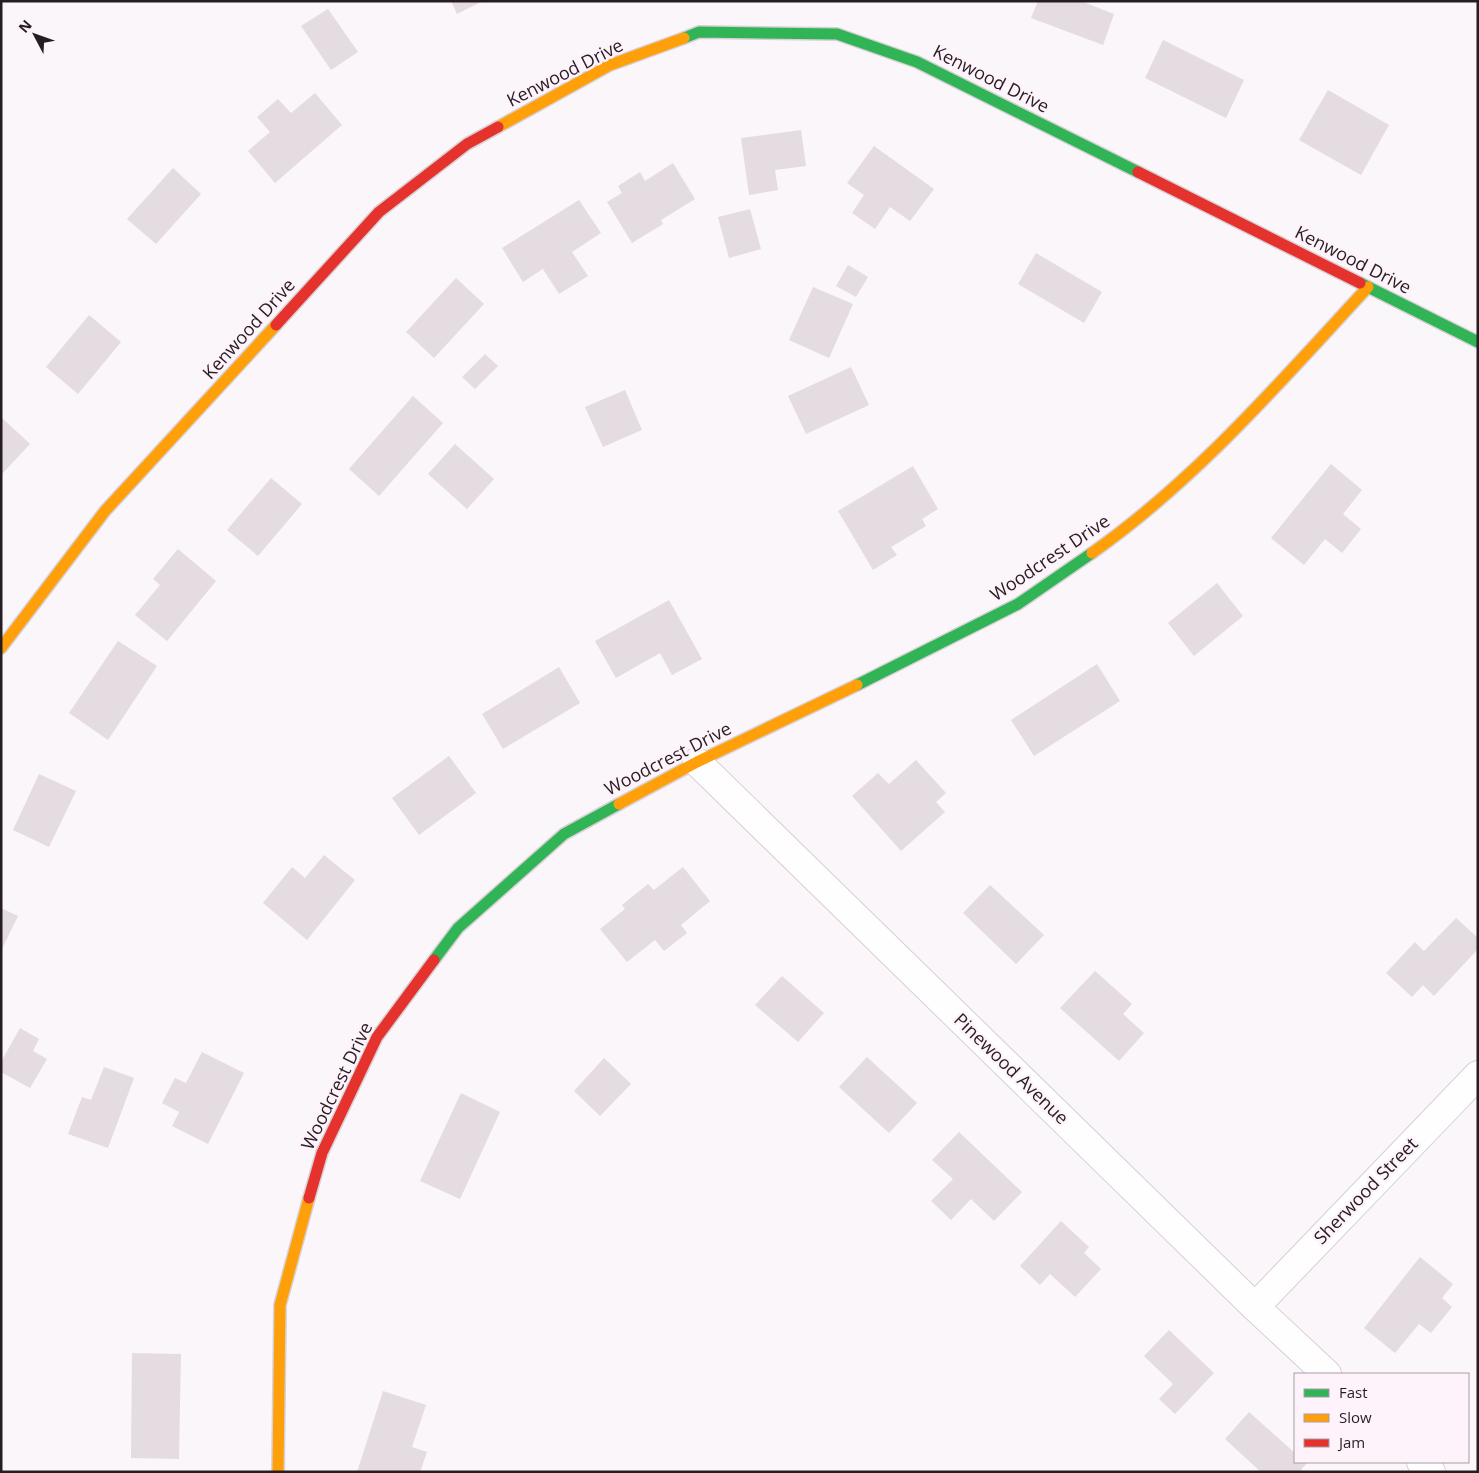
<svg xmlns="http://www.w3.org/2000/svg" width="1479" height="1473" viewBox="0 0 1479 1473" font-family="'Open Sans',sans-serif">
<rect width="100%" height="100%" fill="#fbf6f9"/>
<g fill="#e4dce0">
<polygon points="451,1 483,1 457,14"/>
<polygon points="1038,1 1081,1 1114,14 1103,45 1031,18"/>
<polygon points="328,9 358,52 331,70 301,26"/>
<polygon points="1163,40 1244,80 1226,118 1145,78"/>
<polygon points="1328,90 1389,125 1361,175 1299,140"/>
<polygon points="315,93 342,125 275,183 248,151 270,132 257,117 278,99 291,113"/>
<polygon points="801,130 806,166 775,170 778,190 749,195 741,138"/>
<polygon points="874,146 934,189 910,221 890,207 875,229 852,213 864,195 847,183"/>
<polygon points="673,163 695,199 661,220 663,224 632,243 607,202 622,193 618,186 640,172 645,181"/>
<polygon points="173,168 201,194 156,244 127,219"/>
<polygon points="579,200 601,233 572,252 588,276 559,294 543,269 523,282 502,248"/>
<polygon points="750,209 761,249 729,258 718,217"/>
<polygon points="1036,253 1102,292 1084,323 1018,284"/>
<polygon points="848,265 868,277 856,297 836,286"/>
<polygon points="456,278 484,304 434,358 406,332"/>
<polygon points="813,287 853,304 829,358 789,340"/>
<polygon points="89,315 121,342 78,394 46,367"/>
<polygon points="485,354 498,366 475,389 462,377"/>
<polygon points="851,367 869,405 806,434 788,396"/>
<polygon points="625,390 642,430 603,447 585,407"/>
<polygon points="413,396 443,423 379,496 349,469"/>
<polygon points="1,417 30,444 1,475"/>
<polygon points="455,444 494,479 467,509 428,474"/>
<polygon points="1331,464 1362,490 1343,514 1361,529 1342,553 1325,539 1304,565 1271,538"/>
<polygon points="913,466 938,509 922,519 926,526 891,547 897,555 873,570 838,511"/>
<polygon points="271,478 302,504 258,556 227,530"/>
<polygon points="178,549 216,581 167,641 135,615 160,585 153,579"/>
<polygon points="1217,583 1243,616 1194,656 1168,623"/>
<polygon points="669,600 702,659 672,675 660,653 616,678 595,641"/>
<polygon points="118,641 157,666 108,740 69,713"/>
<polygon points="1097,664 1120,701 1034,756 1011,720"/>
<polygon points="559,667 580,703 503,749 482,714"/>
<polygon points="449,756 476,793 419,835 392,798"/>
<polygon points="916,760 946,793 936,802 945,812 901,851 852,796 878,773 889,784"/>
<polygon points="39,774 76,791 49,847 13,830"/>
<polygon points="324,855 355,880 307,940 263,903 292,867 305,878"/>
<polygon points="683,867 710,901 681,925 687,933 664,951 655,940 627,962 600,929 625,909 622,905 648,884 654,890"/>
<polygon points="990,885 1044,935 1016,964 963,913"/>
<polygon points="1,908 18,916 1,951"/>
<polygon points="1456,918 1478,938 1478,949 1434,996 1423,985 1412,997 1386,973 1415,942 1424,951"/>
<polygon points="1095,971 1132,1004 1123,1014 1144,1033 1119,1061 1060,1008"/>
<polygon points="782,976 824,1013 798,1042 755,1005"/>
<polygon points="20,1028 39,1039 33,1051 47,1059 30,1088 1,1072 1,1062"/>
<polygon points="202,1052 244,1073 208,1144 172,1126 179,1112 162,1103 175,1078 186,1083"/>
<polygon points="867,1057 917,1103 889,1133 839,1087"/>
<polygon points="604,1058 631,1084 600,1116 574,1091"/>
<polygon points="104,1067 134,1078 108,1148 68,1134 82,1097 91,1100"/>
<polygon points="461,1093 500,1112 460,1199 420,1181"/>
<polygon points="959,1132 1022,1192 994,1221 971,1199 951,1220 931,1201 953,1179 932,1160"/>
<polygon points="1061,1221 1089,1247 1084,1253 1101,1269 1075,1297 1050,1274 1040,1285 1020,1266"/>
<polygon points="1420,1257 1453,1284 1442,1298 1452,1307 1431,1333 1419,1324 1395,1353 1364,1328"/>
<polygon points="1169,1330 1214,1373 1175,1414 1159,1399 1173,1384 1144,1356"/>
<polygon points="132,1353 181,1354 179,1459 131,1458"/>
<polygon points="383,1391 426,1405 412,1447 427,1452 420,1472 357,1472"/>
<polygon points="1249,1412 1295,1453 1295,1462 1307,1463 1299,1472 1261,1472 1225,1439"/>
</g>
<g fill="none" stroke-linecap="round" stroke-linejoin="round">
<defs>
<g id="street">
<polyline points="697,762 1255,1307 1327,1374"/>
<polyline points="1255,1307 1478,1075"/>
<polyline points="1421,1462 1431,1472"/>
</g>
<g id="fast">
<polyline points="684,38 699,32 837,34 917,62 1138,172"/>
<polyline points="1360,283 1478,342"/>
<polyline points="857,685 1018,604 1092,553"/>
<polyline points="434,960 458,928 564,834 619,804"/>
</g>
<g id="slow">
<polyline points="498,127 610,65 684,38"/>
<path d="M1092 553C1197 479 1281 381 1368 287"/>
<polyline points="1,648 105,511 276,325"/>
<polyline points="619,804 697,762 857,685"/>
<polyline points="278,1472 280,1305 309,1198"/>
</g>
<g id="jam">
<polyline points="1138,172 1360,283"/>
<polyline points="276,325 379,212 467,144 498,127"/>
<polyline points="309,1198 322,1153 377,1037 434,960"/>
</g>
</defs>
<use href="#street" stroke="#d7d0d5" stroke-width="30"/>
<use href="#fast" stroke="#d7d0d5" stroke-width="14"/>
<use href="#slow" stroke="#d7d0d5" stroke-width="14"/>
<use href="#jam" stroke="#d7d0d5" stroke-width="14"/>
<use href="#street" stroke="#fefefe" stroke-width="28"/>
<use href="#fast" stroke="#30b455" stroke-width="11"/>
<use href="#slow" stroke="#ff9f0a" stroke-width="11"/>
<use href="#jam" stroke="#e5322d" stroke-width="11"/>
</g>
<g text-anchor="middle" stroke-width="5" stroke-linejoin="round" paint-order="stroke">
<g font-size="18" fill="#261d23" stroke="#fef3fa">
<text transform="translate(565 73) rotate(-27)" y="6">Kenwood Drive</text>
<text transform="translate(991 79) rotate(27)" y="6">Kenwood Drive</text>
<text transform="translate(1353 260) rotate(27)" y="6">Kenwood Drive</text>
<text transform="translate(249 329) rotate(-48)" y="6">Kenwood Drive</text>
<text transform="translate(1050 558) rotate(-34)" y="6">Woodcrest Drive</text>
<text transform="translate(668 759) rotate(-27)" y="6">Woodcrest Drive</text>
<text transform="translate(1011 1069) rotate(44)" y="6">Pinewood Avenue</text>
<text transform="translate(337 1086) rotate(-64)" y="6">Woodcrest Drive</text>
<text transform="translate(1366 1191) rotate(-46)" y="6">Sherwood Street</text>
</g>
</g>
<rect width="1479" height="1473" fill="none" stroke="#261d23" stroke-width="5"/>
<rect x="1294" y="1373" width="175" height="90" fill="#fef3fa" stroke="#a89da4"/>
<rect x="1304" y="1389" width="25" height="8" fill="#30b455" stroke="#a89da4"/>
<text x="1339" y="1398" font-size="15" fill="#261d23">Fast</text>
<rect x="1304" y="1414" width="25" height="8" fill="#ff9f0a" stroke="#a89da4"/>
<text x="1339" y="1423" font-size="15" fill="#261d23">Slow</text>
<rect x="1304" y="1439" width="25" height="8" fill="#e5322d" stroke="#a89da4"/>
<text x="1339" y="1448" font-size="15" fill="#261d23">Jam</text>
<g transform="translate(35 35) rotate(311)" stroke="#fef3fa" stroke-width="4" paint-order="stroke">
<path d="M0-4L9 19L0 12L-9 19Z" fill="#261d23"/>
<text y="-8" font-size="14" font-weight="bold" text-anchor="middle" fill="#261d23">N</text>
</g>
</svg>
